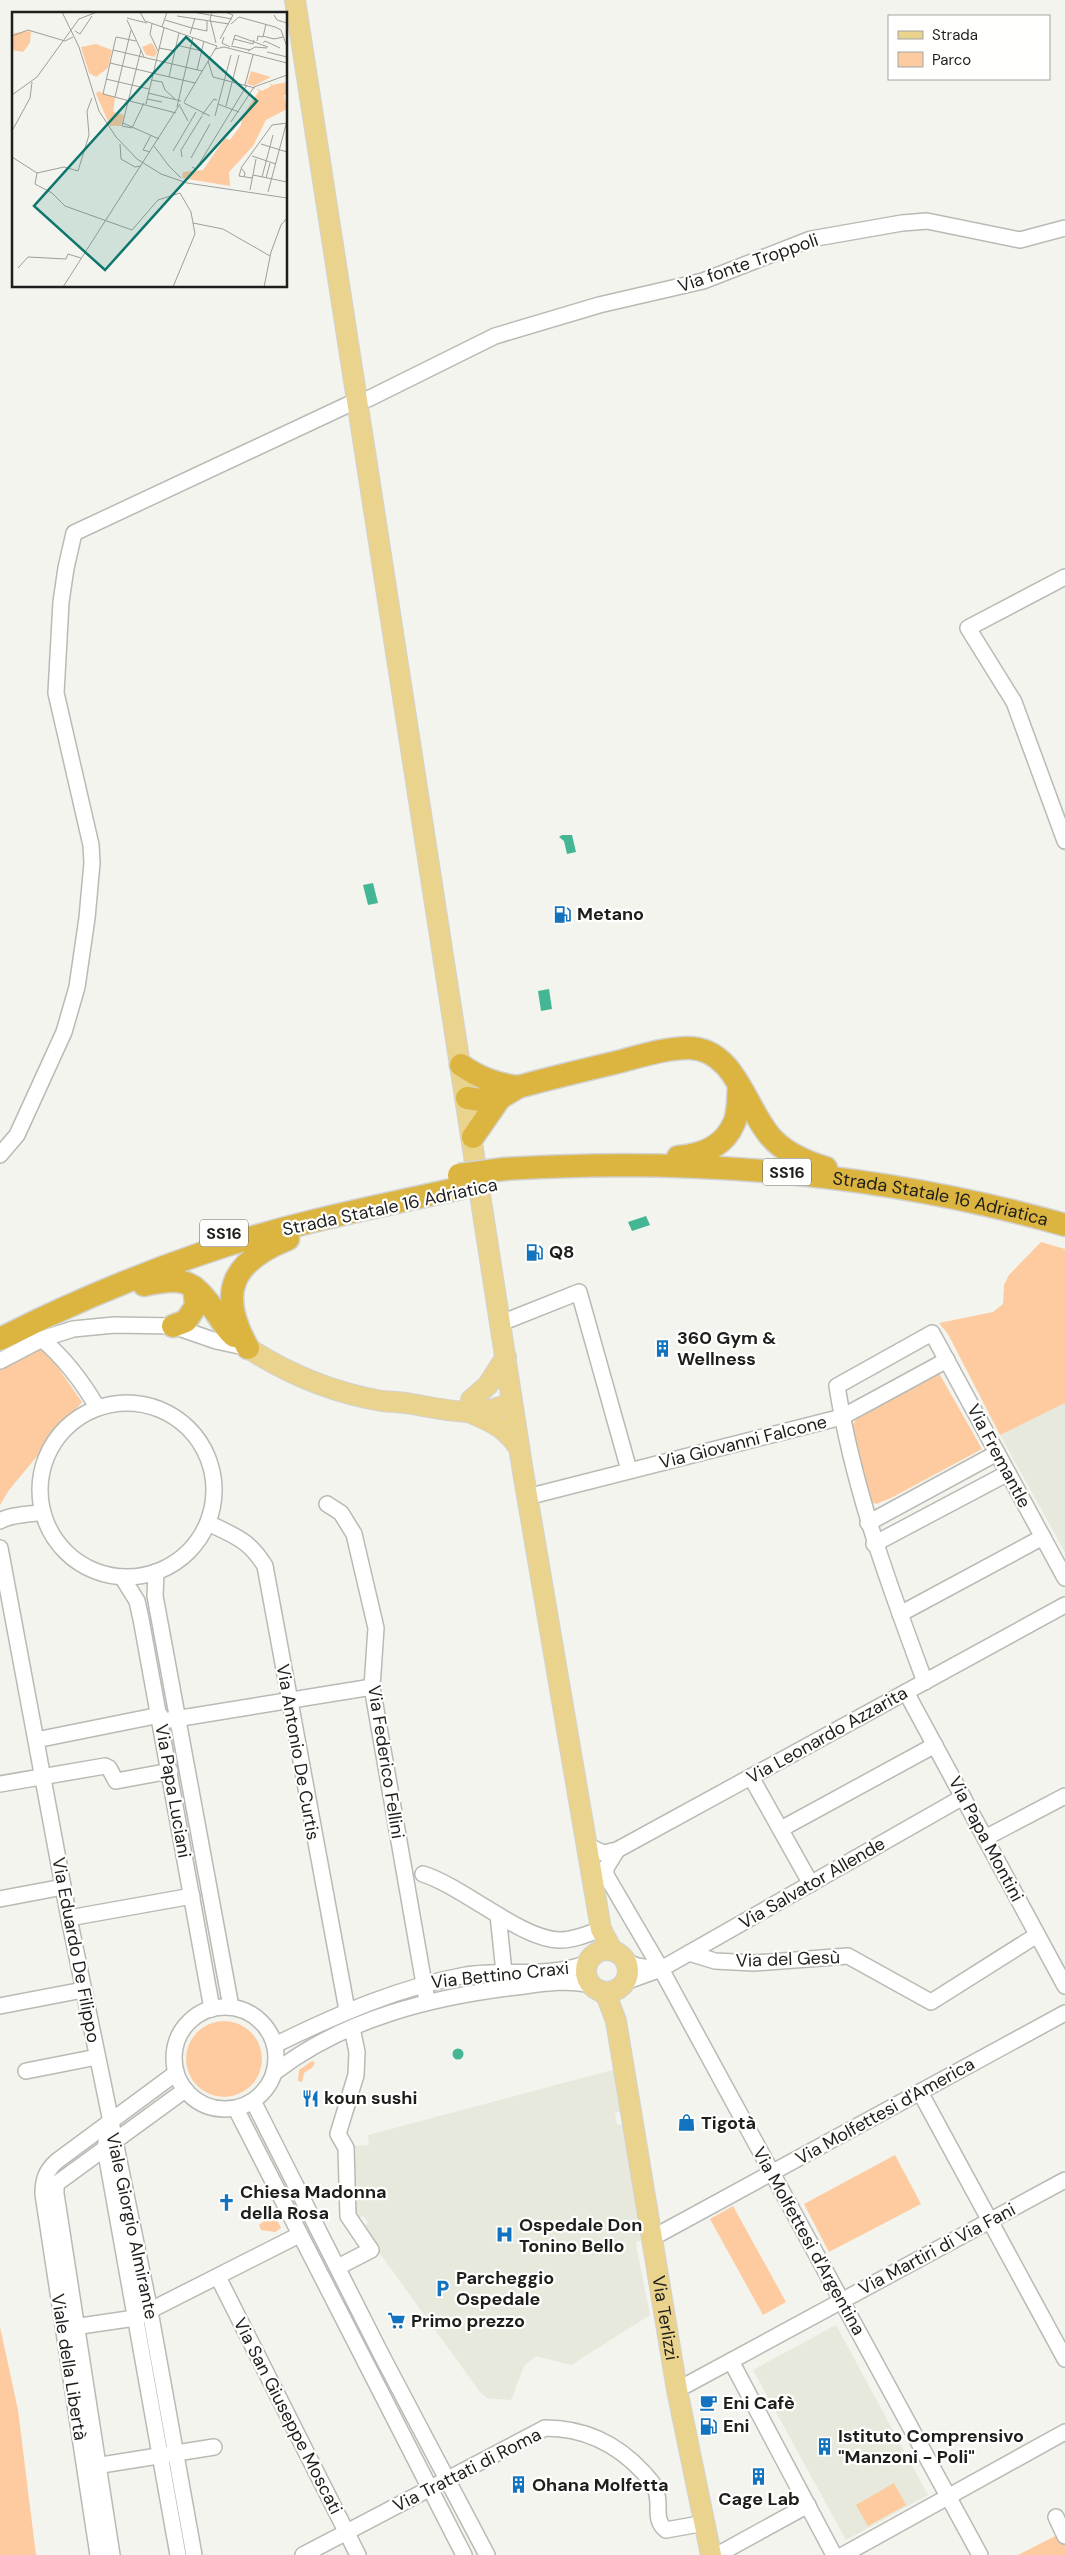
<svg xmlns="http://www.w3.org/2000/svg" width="1065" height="2555" viewBox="0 0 1065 2555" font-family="'DM Sans',sans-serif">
<rect width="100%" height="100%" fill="#f3f4ee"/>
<g fill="#e6e9db">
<polygon points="1065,1403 1065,1552 1000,1435"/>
<polygon points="616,2069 623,2111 615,2113 617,2125 625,2124 644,2240 636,2242 636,2245 650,2315 571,2365 536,2356 524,2366 511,2400 487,2398 480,2392 363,2230 368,2222 363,2216 355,2219 352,2150 354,2146 369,2145 368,2135"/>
<polygon points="836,2325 928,2495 846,2540 753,2370"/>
</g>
<g fill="#fdcb9f">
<polygon points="1041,1242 1065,1249 1065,1403 1000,1435 948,1334 939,1323 993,1312 1003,1304 1004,1285 1009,1275"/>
<polygon points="42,1345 82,1402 9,1490 0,1505 0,1367"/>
<polygon points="939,1373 982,1449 891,1498 876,1504 870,1501 851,1428 858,1416"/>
<circle cx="224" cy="2059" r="38"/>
<polygon points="312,2061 315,2063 312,2068 304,2073 302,2082 298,2081 299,2070"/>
<polygon points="895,2155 921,2204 829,2252 804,2204"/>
<polygon points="733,2206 786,2302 763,2315 710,2219"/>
<polygon points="274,2214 281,2228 275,2232 261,2230 259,2225"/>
<polygon points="0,2327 18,2410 36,2555 0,2555"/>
<polygon points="894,2483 906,2505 868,2526 856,2505"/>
<polygon points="1065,2531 1065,2555 1018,2555"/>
</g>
<g fill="#44b694">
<polygon points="562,835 572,835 576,852 567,854 564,841 559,837"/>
<polygon points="373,883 378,903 368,905 363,885"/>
<polygon points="549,989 552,1009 541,1011 538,991"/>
<polygon points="646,1216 650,1225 632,1231 628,1222"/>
<circle cx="458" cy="2054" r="5.5"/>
</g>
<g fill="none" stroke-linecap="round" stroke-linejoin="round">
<defs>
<g id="minor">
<polyline points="1065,577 968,628 1014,702 1065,841"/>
<polyline points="0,1155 17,1135 64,1032 77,987 87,918 92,863 91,845 56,693 61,602 66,568 74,533 358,400 368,399 495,336 599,305 703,281 811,239 902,223 927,221 1020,240 1065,228"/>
<polyline points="501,1323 579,1292 629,1470"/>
<path d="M42 1339C65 1359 82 1381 97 1407"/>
<polyline points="0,1361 42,1339 73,1329 114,1325 173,1326 216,1341 244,1347"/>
<circle cx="127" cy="1490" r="87"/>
<polyline points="527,1497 842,1417 947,1360"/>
<polyline points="327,1504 341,1513 354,1534 376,1628 372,1687 427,2001"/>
<path d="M0 1521C11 1514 29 1515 42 1512"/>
<path d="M208 1523C235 1536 249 1540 265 1566L347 2010"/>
<polyline points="868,1523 997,1453"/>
<polyline points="874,1544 1008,1473"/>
<polyline points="0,1548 69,1918 150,2311 194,2555"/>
<polyline points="156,1572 155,1596 231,2007"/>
<polyline points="122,1577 137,1601 141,1619 212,2009"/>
<polyline points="900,1614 1043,1537"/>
<path d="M925 1682C889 1585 853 1488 837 1386L932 1333 1065 1578"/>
<polyline points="906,1692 1065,1986"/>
<polyline points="169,1720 372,1687"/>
<polyline points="36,1740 160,1715"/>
<polyline points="751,1777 811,1884"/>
<polyline points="0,1784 105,1766 109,1768 116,1781 170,1771"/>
<polyline points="781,1829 935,1745"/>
<polyline points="985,1838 1065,1796"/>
<polyline points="587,1845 603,1853 617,1850 1065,1605"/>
<polyline points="617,1850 606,1868 606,1875 661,1969 980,2555"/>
<path d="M423 1874C464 1887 522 1940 560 1940 574 1940 588 1934 601 1929"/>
<polyline points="0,1899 63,1887"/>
<polyline points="498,1915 504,1972"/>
<polyline points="69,1918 192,1896"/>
<polyline points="689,1953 715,1961 754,1963 848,1956 931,2002 1037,1935"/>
<polyline points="626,1961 637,1966 657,1969"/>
<polyline points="625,1982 661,1969 963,1797"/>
<polyline points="0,2006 83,1990"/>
<circle cx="225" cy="2058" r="51"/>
<path d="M274 2043 281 2042C341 2013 400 1987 466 1975 505 1969 551 1978 587 1963"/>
<polyline points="26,2071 97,2057"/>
<path d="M275 2072C344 2019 431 1997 516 1987 540 1984 567 1979 591 1985"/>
<polyline points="920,2092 1065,2359"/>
<polyline points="253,2101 381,2354 487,2555"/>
<polyline points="236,2109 464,2555"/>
<polyline points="109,2127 105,2148 178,2555"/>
<polyline points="56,2184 56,2194 112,2555"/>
<polyline points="56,2184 185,2090"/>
<polyline points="652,2238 1065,2013"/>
<polyline points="338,2267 371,2250 348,2216 346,2148 338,2134 356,2075 357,2052 352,2028"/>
<polyline points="218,2277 358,2555"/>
<polyline points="67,2328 135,2318 299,2235"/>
<polyline points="731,2361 834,2555"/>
<polyline points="677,2390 1065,2180"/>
<polyline points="89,2467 214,2447"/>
<polyline points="1056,2517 1065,2536"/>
<path d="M98 2555 43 2194C43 2179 46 2171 57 2161L176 2073"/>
<path d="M303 2555 545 2428C585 2428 617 2444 643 2472 649 2479 656 2485 657 2495 660 2507 654 2521 666 2530L705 2523"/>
<polyline points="717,2555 808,2505"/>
<polyline points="843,2555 1065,2432"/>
</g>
<g id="major">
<polyline points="295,0 523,1472 601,1929 612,1950"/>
<path d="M248 1348C288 1374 335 1393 382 1401 392 1402 402 1402 412 1404 446 1410 480 1419 512 1402"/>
<polyline points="471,1400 488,1385 506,1357"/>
<path d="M471 1413C492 1422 506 1428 519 1448"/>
<circle cx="607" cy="1971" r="21"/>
<path id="s1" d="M601 1991 607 1997 616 2021 677 2390 711 2555"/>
</g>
<g id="highway">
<path d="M461 1065C480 1078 495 1084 518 1087"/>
<polyline points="467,1098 481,1100 500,1098"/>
<path d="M473 1137 500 1098 518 1087C551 1078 584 1070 618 1062 641 1056 665 1048 689 1048 735 1049 745 1107 770 1136 784 1153 806 1162 826 1168"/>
<path d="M678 1157C702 1155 724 1147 734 1123 739 1113 738 1096 739 1085"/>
<path id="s2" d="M504 1169C693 1157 882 1173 1065 1225"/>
<path d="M144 1285C185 1276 193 1280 217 1314 222 1322 227 1330 234 1336"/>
<polyline points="173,1326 186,1321 196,1306 194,1287"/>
<path d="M0 1339C65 1306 133 1277 203 1253 287 1224 374 1207 461 1188"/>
<path d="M248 1348C217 1293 231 1262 288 1239"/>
</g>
</defs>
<use href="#minor" stroke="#b9bab4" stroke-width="18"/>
<use href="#major" stroke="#d2d2d2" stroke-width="22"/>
<use href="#highway" stroke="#d2d2d2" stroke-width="25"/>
<use href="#minor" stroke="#fff" stroke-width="15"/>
<use href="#major" stroke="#ead38d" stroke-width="20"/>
<use href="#highway" stroke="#dcb541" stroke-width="22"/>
<defs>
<polyline id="highway-bridge" points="459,1175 504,1169"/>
</defs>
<use href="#highway-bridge" stroke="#d2d2d2" stroke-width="25" stroke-linecap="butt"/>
<use href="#highway-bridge" stroke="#dcb541" stroke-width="22"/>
</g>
<defs>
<symbol id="fuel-bare" viewBox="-9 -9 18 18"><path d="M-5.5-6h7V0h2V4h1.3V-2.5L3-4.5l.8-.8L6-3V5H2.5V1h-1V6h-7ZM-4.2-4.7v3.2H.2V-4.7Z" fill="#1473bf" stroke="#fffffe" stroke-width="2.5" paint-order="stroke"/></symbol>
<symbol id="building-bare" viewBox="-9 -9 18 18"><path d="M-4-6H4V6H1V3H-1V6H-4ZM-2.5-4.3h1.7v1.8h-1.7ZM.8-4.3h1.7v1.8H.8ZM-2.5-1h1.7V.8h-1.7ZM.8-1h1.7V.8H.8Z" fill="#1473bf" stroke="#fffffe" stroke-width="2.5" paint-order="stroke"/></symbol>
<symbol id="restaurant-bare" viewBox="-9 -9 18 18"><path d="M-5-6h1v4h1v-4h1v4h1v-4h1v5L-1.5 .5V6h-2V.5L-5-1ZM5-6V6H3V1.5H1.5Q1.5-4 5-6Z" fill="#1473bf" stroke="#fffffe" stroke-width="2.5" paint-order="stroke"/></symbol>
<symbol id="shop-bare" viewBox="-9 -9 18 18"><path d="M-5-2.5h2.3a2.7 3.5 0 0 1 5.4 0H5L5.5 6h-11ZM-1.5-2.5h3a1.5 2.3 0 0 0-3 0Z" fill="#1473bf" stroke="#fffffe" stroke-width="2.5" paint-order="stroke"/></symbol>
<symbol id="church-bare" viewBox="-9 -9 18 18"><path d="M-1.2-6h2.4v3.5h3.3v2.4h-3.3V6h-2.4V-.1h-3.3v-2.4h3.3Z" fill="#1473bf" stroke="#fffffe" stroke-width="2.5" paint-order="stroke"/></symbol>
<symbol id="hospital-bare" viewBox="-9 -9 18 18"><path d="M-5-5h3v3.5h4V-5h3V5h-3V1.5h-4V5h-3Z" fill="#1473bf" stroke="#fffffe" stroke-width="2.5" paint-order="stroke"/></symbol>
<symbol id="parking-bare" viewBox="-9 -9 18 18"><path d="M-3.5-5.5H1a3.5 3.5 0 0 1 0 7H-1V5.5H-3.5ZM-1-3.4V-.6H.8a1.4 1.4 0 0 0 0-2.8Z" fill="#1473bf" stroke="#fffffe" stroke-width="2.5" paint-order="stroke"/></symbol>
<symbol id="supermarket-bare" viewBox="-9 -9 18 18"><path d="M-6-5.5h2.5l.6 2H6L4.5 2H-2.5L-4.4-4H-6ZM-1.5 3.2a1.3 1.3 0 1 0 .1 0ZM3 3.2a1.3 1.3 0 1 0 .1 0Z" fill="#1473bf" stroke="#fffffe" stroke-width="2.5" paint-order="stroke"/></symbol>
<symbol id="cafe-bare" viewBox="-9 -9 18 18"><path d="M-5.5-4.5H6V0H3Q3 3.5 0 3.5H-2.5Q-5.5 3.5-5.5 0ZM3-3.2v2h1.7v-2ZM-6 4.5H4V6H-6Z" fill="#1473bf" stroke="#fffffe" stroke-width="2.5" paint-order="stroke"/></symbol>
</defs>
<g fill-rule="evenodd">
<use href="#fuel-bare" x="550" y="902" width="25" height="25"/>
<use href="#fuel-bare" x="522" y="1240" width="25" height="25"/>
<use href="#building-bare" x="650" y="1336" width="25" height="25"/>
<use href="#restaurant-bare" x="298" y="2086" width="25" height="25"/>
<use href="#shop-bare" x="674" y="2110" width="25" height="25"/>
<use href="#church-bare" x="214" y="2190" width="25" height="25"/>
<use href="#hospital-bare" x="492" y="2222" width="25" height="25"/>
<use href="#parking-bare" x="430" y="2276" width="25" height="25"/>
<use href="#supermarket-bare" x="384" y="2308" width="25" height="25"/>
<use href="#cafe-bare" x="696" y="2390" width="25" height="25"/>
<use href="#fuel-bare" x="696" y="2414" width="25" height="25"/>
<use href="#building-bare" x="812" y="2434" width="25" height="25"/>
<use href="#building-bare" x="746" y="2464" width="25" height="25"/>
<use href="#building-bare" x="506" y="2472" width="25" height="25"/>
</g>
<g text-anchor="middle" stroke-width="4.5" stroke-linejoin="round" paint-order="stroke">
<g fill="#fffffe" stroke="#626260" stroke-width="1">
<rect x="763" y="1158.5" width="48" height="27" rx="4"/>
<rect x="200" y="1219.5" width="48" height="27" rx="4"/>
</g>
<g font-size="16" font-weight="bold" fill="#1e1f1c">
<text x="787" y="1178">SS16</text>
<text x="224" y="1239">SS16</text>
</g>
<g font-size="18" fill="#1e1f1c" stroke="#fffffe">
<text transform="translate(748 263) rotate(-19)" y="6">Via fonte Troppoli</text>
<text dy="6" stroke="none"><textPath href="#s2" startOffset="439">Strada Statale 16 Adriatica</textPath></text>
<text transform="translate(390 1207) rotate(-12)" y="6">Strada Statale 16 Adriatica</text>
<text transform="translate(743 1442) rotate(-14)" y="6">Via Giovanni Falcone</text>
<text transform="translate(999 1456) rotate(62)" y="6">Via Fremantle</text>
<text transform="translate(827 1735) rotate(-29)" y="6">Via Leonardo Azzarita</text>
<text transform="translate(298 1752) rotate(80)" y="6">Via Antonio De Curtis</text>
<text transform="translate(386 1762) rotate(81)" y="6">Via Federico Fellini</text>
<text transform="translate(173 1791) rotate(80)" y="6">Via Papa Luciani</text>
<text transform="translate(986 1839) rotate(62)" y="6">Via Papa Montini</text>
<text transform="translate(812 1883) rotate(-30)" y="6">Via Salvator Allende</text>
<text transform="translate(76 1950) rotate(79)" y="6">Via Eduardo De Filippo</text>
<text transform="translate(788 1959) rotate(-2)" y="6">Via del Gesù</text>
<text transform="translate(500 1975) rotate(-6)" y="6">Via Bettino Craxi</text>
<text transform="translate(885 2111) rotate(-29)" y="6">Via Molfettesi d'America</text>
<text transform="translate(132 2226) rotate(78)" y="6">Viale Giorgio Almirante</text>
<text transform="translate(809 2241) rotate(61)" y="6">Via Molfettesi d'Argentina</text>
<text transform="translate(937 2249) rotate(-28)" y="6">Via Martiri di Via Fani</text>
<text dy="6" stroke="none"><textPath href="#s1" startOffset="335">Via Terlizzi</textPath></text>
<text transform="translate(69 2367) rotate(81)" y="6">Viale della Libertà</text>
<text transform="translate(288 2416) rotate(63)" y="6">Via San Giuseppe Moscati</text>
<text transform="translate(467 2470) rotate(-27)" y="6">Via Trattati di Roma</text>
</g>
<g font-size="18" font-weight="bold" fill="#1e1f1c" stroke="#fffffe" text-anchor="start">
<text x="577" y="920">Metano</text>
<text x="549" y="1258">Q8</text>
<text x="677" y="1344">360 Gym &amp;<tspan x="677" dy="21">Wellness</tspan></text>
<text x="324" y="2104">koun sushi</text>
<text x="701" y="2129">Tigotà</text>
<text x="240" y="2198">Chiesa Madonna<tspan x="240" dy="21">della Rosa</tspan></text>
<text x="519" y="2231">Ospedale Don<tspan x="519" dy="21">Tonino Bello</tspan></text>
<text x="456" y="2284">Parcheggio<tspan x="456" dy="21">Ospedale</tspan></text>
<text x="411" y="2327">Primo prezzo</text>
<text x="723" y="2409">Eni Cafè</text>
<text x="723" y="2432">Eni</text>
<text x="838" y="2442">Istituto Comprensivo<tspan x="838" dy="21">"Manzoni - Poli"</tspan></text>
<text x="532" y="2491">Ohana Molfetta</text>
<text x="759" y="2505" text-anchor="middle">Cage Lab</text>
</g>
</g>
<g transform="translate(12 12)">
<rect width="275" height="275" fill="#f3f4ee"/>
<path d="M19 19 18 31 11 40 0 38 2 21ZM140 31 145 40 143 45 134 43 130 35ZM84 32 100 38 96 56 84 65 77 61 69 35ZM239 59 259 65 242 74 235 72ZM258 70 260 73 275 70V83H272L275 97 254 108 241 134 217 160 218 174 170 166 171 160 191 158 213 126 218 128 229 113 230 105 247 79 244 76 250 79 259 74ZM86 79 103 86 101 100 112 103 109 114H98L84 82Z" fill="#fdcb9f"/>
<path fill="none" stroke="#9e9f9a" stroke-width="1" d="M50 0 67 35 87 99 104 125 125 147 149 162 175 171 275 186M128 0 133 9 205 34 172 90M181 0 220 7M200 0 198 7 204 31M262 3 265 8 275 11M165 4 217 12M115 6 135 11M115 8 132 45M153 8 180 16M140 12 138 22 146 39M219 12 227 5 263 15 269 18 275 35M150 15 155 0M180 16 195 19V9M63 19 68 22 80 4M178 22 183 6M0 24 16 18 53 29 61 25M251 24 262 27 271 25M212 25 210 31 218 35M208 27 221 3 213 0M222 27 241 32 242 28M124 29 104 25 91 82 164 101M245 29 246 24 251 25 254 12M251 31 253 29 268 36M164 33 190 39M220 33 223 23 256 35M219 34 238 38M147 36 163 39M203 37 212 35 275 51M101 38 190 59M129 38 110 114 120 116 132 91M236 39 243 35 255 36M255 40 275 45M196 49 201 65 243 76M98 51 183 71M185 58 192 29M157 65 167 21M94 67 137 77M139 68 150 70 153 78 163 87M233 73 241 43M136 81 169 89M0 83 25 65 67 7 85 0M103 85 119 18M135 87 150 90M172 91 198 104M134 92 152 16M206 92 227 100M168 94 176 109M214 94 227 43M165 95 181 25M190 103 202 87 205 88M203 104 219 43M219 110 242 75 275 63M111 111 147 127M0 119 18 86 20 70M108 132 109 147 123 155 129 154M249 132 275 140M142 134 157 154M161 139 184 100M138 140 131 138 139 123M240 144 264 152M0 145 25 161 23 172 40 181 53 194 120 218 146 188 168 181M170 145 169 138 190 104M179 146 198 112M157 154 169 166M180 155 184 157 235 73M229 157 227 164 240 166M25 161 52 155 66 159 77 123 75 99 80 86M241 163 275 170M232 165 233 161 229 156 260 113 275 111M250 165 261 123M254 166 258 151M238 178 244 147M256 180 275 109M181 211 211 217 258 244M6 256 16 245 54 247 56 242 69 246M51 275 168 92M161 275 183 222 179 200 168 181M252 275 259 240 269 213 275 206"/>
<path fill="#0f766e" fill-opacity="0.15" stroke="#0f766e" stroke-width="2.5" d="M174 25 245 89 93 258 22 194Z"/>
<rect width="275" height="275" fill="none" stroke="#1e1f1c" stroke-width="2.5"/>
</g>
<rect x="888" y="15" width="162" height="65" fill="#fffffe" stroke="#a5a5a4"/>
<rect x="898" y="31" width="25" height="8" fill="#ead38d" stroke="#a5a5a4"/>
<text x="932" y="40" font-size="15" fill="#1e1f1c">Strada</text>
<rect x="898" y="52" width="25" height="15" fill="#fdcb9f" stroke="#a5a5a4"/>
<text x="932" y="65" font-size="15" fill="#1e1f1c">Parco</text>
</svg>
